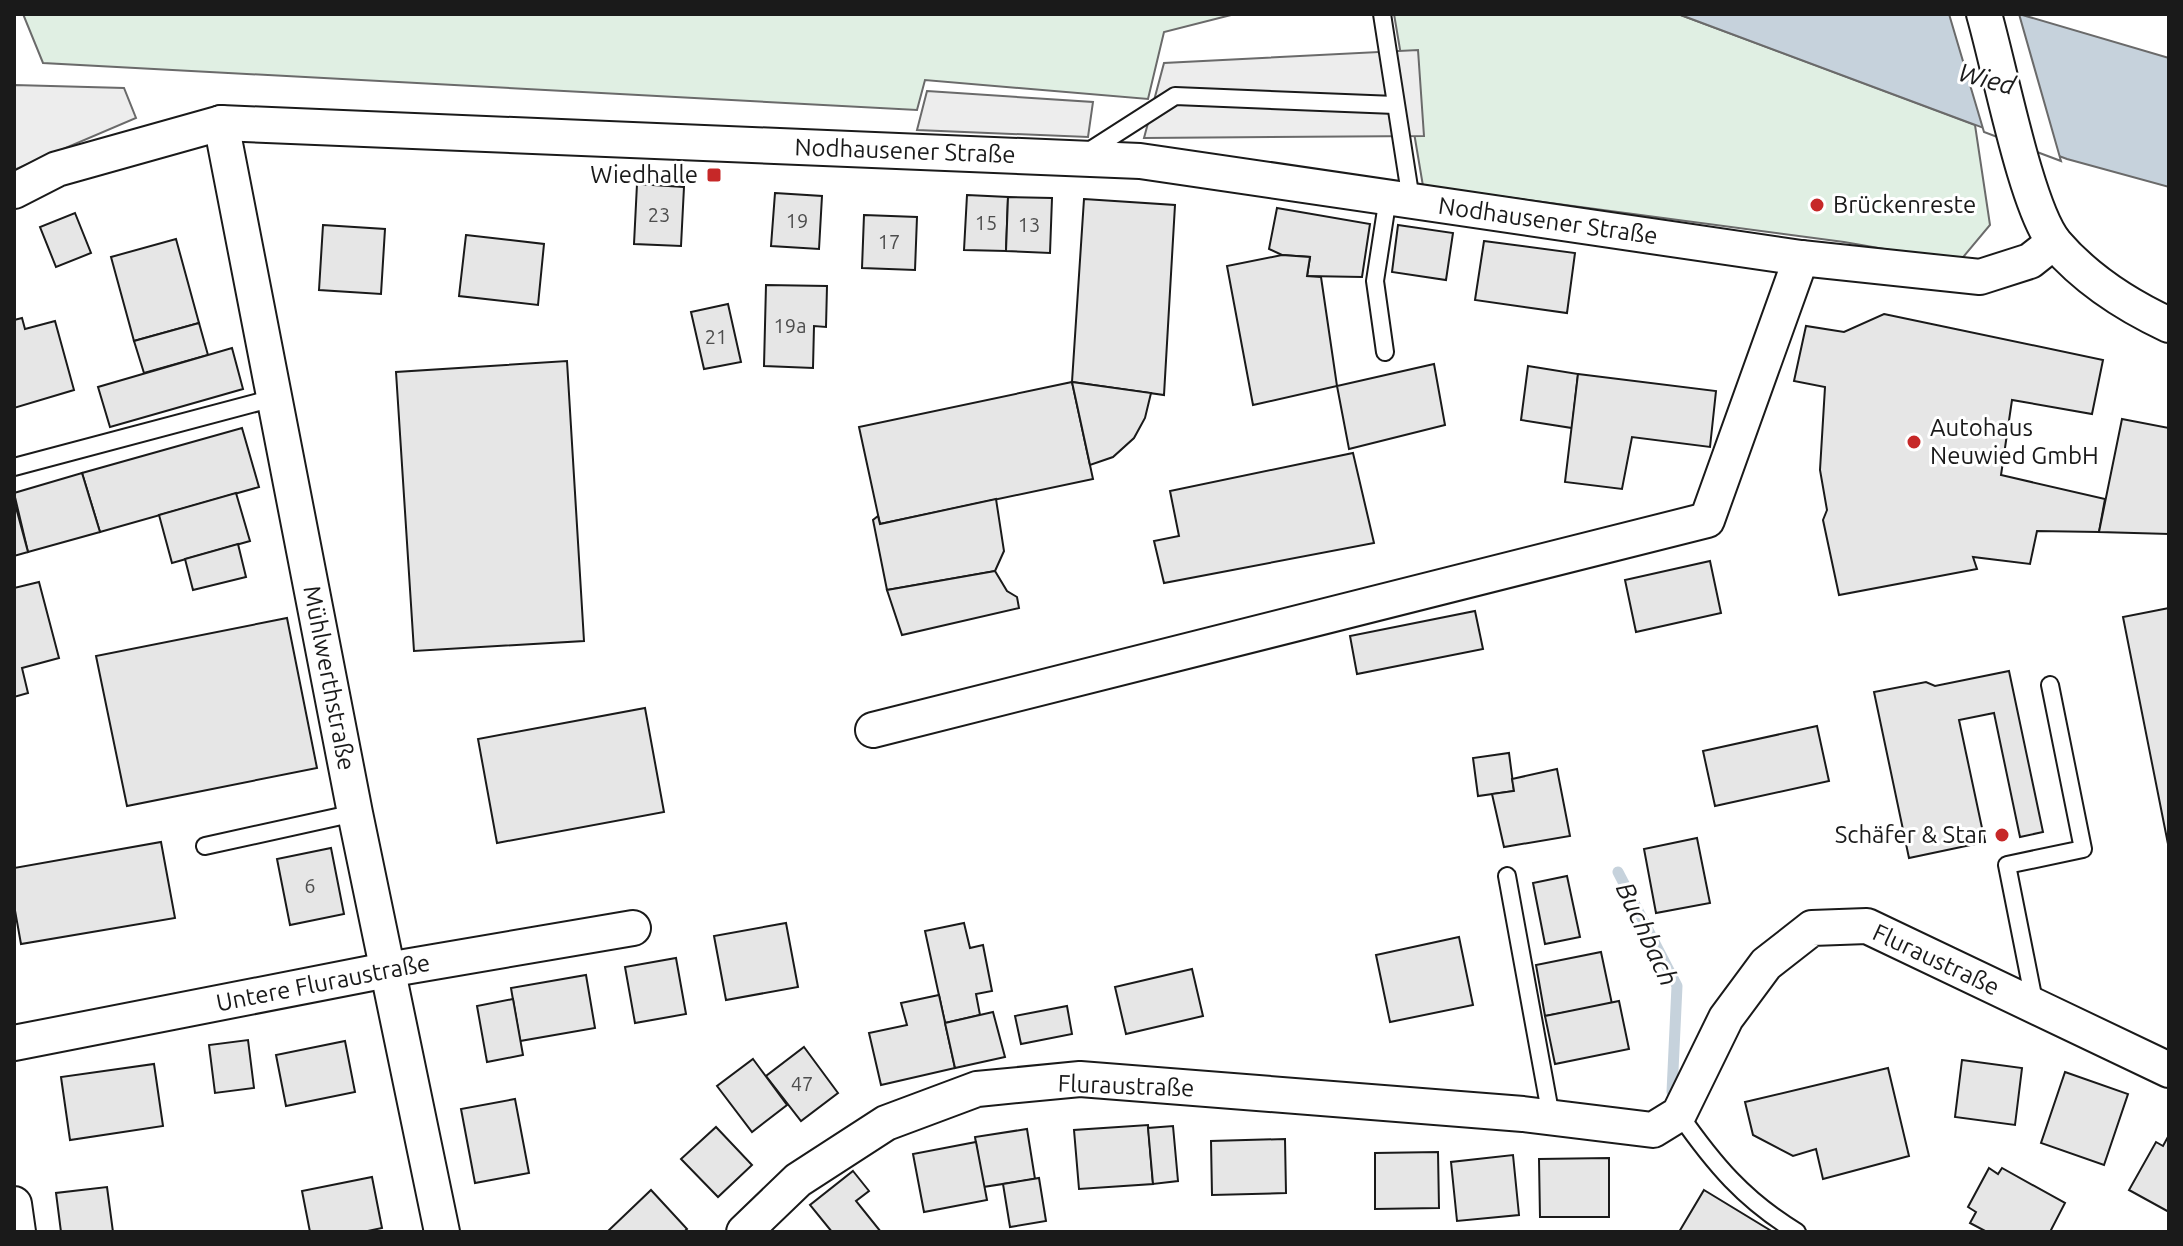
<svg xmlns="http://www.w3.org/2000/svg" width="2183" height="1246" viewBox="0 0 2183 1246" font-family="Ubuntu,sans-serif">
<rect width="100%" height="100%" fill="#fff"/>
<g fill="#e0efe3" stroke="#6a6a6a" stroke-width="2">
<polygon points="23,14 1235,14 1164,32 1148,99 925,80 917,110 43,63"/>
<polygon points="1394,14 1678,14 1975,125 1990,225 1959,262 1844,242 1423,186"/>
</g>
<g fill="#ededed" stroke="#6a6a6a" stroke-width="2">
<polygon points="1418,50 1424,136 1144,138 1164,63"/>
<polygon points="14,85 124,88 136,118 14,170"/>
<polygon points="927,91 1093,102 1088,137 917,130"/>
</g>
<polygon fill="#c6d2dc" stroke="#6a6a6a" stroke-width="2" points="1678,14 2019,14 2169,58 2169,187 2067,159"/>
<polygon fill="#fff" stroke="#6a6a6a" stroke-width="2" points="1949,14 2019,14 2061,161 1984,132"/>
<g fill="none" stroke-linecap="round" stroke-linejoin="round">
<polyline stroke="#c6d2dc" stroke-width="11" points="1618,872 1677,986 1672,1092"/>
</g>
<g fill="#e6e6e6" stroke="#1a1a1a" stroke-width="2">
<polygon points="637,184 684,187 681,246 634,244"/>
<polygon points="775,193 822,196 819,249 771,246"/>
<polygon points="967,195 1008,197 1006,251 964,250"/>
<polygon points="1008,197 1052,198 1050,253 1006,251"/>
<polygon points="1084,199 1175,205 1164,395 1072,382"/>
<polygon points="1277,208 1370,224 1362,277 1307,276 1310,257 1282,255 1269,249"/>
<polygon points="75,213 91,253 56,267 40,227"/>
<polygon points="864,215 917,217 915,270 862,268"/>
<polygon points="323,225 385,229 381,294 319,290"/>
<polygon points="1398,225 1453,233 1446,280 1392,272"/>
<polygon points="466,235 544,244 538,305 459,296"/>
<polygon points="176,239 199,323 134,341 111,257"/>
<polygon points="1484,241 1575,253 1567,313 1475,300"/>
<polygon points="1282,255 1310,257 1307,276 1321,277 1337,386 1253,405 1227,266"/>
<polygon points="766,285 827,286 826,327 814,326 813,368 764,366"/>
<polygon points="728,304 741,362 704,369 691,312"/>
<polygon points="1884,314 2103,360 2092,414 2012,400 2001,475 2105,499 2099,532 2037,531 2030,564 1973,557 1977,569 1839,595 1823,520 1827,510 1820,470 1825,387 1794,381 1806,326 1844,332"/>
<polygon points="22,318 25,329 55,321 74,390 14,408 14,320"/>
<polygon points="199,323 208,355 144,373 134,341"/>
<polygon points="232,348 243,389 110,427 98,387"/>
<polygon points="567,361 584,641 414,651 396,372"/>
<polygon points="1434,364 1445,425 1349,449 1337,386"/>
<polygon points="1528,366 1578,374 1572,428 1521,420"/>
<polygon points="1578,374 1716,391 1710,447 1632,437 1622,489 1565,482"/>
<polygon points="1072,382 1093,479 880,524 859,427"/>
<polygon points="1072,382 1151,393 1145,418 1134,438 1113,457 1090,465"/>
<polygon points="2122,419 2169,428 2169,534 2099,532"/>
<polygon points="242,428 259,487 100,532 82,473"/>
<polygon points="1353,453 1374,543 1164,583 1154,541 1179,536 1170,491"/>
<polygon points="82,473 100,532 28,552 14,493"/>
<polygon points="236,493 250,541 172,563 159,515"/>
<polygon points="996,499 1004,551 995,571 887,590 873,520 878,516 880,524"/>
<polygon points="14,500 28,552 14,556"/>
<polygon points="238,544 246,577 193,590 185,559"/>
<polygon points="1710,561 1721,613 1636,632 1625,580"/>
<polygon points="995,571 1007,591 1017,597 1019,608 902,635 887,590"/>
<polygon points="39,582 59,658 22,668 28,693 14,697 14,588"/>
<polygon points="2169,608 2169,849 2123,617"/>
<polygon points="1475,611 1483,649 1357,674 1350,636"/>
<polygon points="287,618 317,768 127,806 96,656"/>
<polygon points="2009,671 2043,832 2020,837 1994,713 1959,720 1985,842 1909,858 1874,692 1926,682 1935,686"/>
<polygon points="645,708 664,812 497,843 478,739"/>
<polygon points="1817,726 1829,781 1715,806 1703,751"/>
<polygon points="1509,753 1514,791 1478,796 1473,758"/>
<polygon points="1557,769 1570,836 1504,847 1492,794 1514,791 1512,779"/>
<polygon points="1697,838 1710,903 1656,913 1644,849"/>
<polygon points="161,842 175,918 21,944 14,905 14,868"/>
<polygon points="331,848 344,914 290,925 277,859"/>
<polygon points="1567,876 1580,937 1545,944 1533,883"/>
<polygon points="786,923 798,987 726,1000 714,936"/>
<polygon points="964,923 970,948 983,945 992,991 976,994 980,1015 945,1023 925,931"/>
<polygon points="1459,937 1473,1005 1390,1022 1376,955"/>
<polygon points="1601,952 1612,1004 1545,1016 1536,965"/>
<polygon points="676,958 686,1014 635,1023 625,967"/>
<polygon points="1192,969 1203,1016 1126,1034 1115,987"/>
<polygon points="586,975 595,1028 520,1041 511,988"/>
<polygon points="939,995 955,1068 881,1085 869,1033 907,1025 901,1003"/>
<polygon points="513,999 523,1055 487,1062 477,1006"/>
<polygon points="1619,1001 1629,1049 1555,1064 1545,1016"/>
<polygon points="1067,1006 1072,1034 1021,1044 1015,1016"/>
<polygon points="993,1012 1005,1057 955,1068 945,1023"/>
<polygon points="248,1040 254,1088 215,1093 209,1045"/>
<polygon points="345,1041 355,1092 286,1106 276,1055"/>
<polygon points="804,1047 838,1093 801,1121 766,1076"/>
<polygon points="753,1059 787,1105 752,1132 717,1086"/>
<polygon points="1962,1060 2022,1068 2015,1125 1955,1117"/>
<polygon points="154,1064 163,1126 70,1140 61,1077"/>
<polygon points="1888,1068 1909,1156 1823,1179 1816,1149 1793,1156 1753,1135 1745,1102"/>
<polygon points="2065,1072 2128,1094 2104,1165 2041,1143"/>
<polygon points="515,1099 529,1173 475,1183 461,1109"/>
<polygon points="1148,1125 1153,1184 1079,1189 1074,1130"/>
<polygon points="1173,1126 1178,1181 1153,1184 1148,1128"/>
<polygon points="716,1127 752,1165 718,1197 681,1159"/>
<polygon points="1027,1129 1035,1179 983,1187 975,1137"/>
<polygon points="2169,1135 2169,1212 2129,1190 2156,1142 2163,1146"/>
<polygon points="1285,1139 1286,1193 1212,1195 1211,1141"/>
<polygon points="976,1142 987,1200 924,1212 913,1154"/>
<polygon points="1438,1152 1439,1208 1375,1209 1375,1153"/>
<polygon points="1513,1155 1519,1215 1457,1221 1451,1162"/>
<polygon points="1609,1158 1609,1217 1540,1217 1539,1159"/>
<polygon points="1989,1168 1998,1174 2002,1168 2065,1203 2050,1232 1987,1232 1970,1223 1976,1212 1968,1207"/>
<polygon points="853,1171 869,1191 856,1201 881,1232 832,1232 810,1205"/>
<polygon points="372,1177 382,1228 363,1232 310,1232 302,1191"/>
<polygon points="1039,1178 1046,1221 1010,1227 1003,1184"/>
<polygon points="107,1187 113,1232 61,1232 56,1193"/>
<polygon points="651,1190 687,1229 684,1232 607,1232"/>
<polygon points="1704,1190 1773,1232 1679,1232"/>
</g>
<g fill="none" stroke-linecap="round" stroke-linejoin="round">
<defs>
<g id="lane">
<polyline points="1382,14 1411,200"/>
<polyline points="1086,153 1175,96 1395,105"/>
<polyline points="1385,352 1375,281 1388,197"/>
<polyline points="14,467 274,398"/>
<polyline points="205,846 355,813"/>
<polyline points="1507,876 1551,1117"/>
<polyline points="2035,1006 2007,865 2083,849 2050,685"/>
<path d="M1679 1114C1714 1164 1744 1200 1797 1232"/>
</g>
<g id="street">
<path d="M1984 14C1999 65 2026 208 2055 243 2085 278 2128 306 2169 325"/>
<polyline points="221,123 355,813 442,1232"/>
<polyline points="14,191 57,169 221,123 1140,161 1801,258 1980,277 2030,261 2054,242"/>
<polyline points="873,730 1707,520 1801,258"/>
<polyline points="14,1043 387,970 633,928"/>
<polyline points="14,1204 18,1232"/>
<polyline points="744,1232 798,1180 886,1123 977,1089 1080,1079 1523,1114 1653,1130 1679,1114 1726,1018 1766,964 1812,928 1867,926 2169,1070"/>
</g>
</defs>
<use href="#lane" stroke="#1a1a1a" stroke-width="20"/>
<use href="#street" stroke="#1a1a1a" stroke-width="38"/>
<use href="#lane" stroke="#fff" stroke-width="16"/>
<use href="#street" stroke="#fff" stroke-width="34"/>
</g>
<g fill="#c62828" stroke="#fff" stroke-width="3">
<rect x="706" y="167" width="16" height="16" rx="4"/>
<circle cx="1817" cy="205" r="8"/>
<circle cx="1914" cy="442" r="8"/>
<circle cx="2002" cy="835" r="8"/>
</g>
<g text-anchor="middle" stroke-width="6" stroke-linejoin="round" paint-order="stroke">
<g font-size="20" fill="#4d4d4d">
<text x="659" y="222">23</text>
<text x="797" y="228">19</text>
<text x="986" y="230">15</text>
<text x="1029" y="232">13</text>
<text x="889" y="249">17</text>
<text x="790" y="333">19a</text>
<text x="716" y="344">21</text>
<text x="310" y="893">6</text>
<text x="802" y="1091">47</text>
</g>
<g font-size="24" fill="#1a1a1a" stroke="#fff">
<text transform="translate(905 151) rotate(2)" y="8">Nodhausener Straße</text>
<text transform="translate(1548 221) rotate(8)" y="8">Nodhausener Straße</text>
<text transform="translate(329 678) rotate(79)" y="8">Mühlwerthstraße</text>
<text transform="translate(1936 960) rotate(25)" y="8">Fluraustraße</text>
<text transform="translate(323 983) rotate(-11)" y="8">Untere Fluraustraße</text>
<text transform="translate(1126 1086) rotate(2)" y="8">Fluraustraße</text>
</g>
<g font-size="24" fill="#1a1a1a" stroke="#fff" text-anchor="end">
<text x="698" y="183">Wiedhalle</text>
<text x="1833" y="213" text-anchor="start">Brückenreste</text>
<text x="1930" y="436" text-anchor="start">Autohaus<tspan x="1930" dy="28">Neuwied GmbH</tspan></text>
<text x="1986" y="843">Schäfer &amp; Star</text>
</g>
<g font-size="26" font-style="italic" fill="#1a1a1a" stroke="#fff">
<text transform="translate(1987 79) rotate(15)" y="9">Wied</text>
<text transform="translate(1647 934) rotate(65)" y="9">Buchbach</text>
</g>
</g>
<rect width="2183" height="1246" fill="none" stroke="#1a1a1a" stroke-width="32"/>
</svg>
